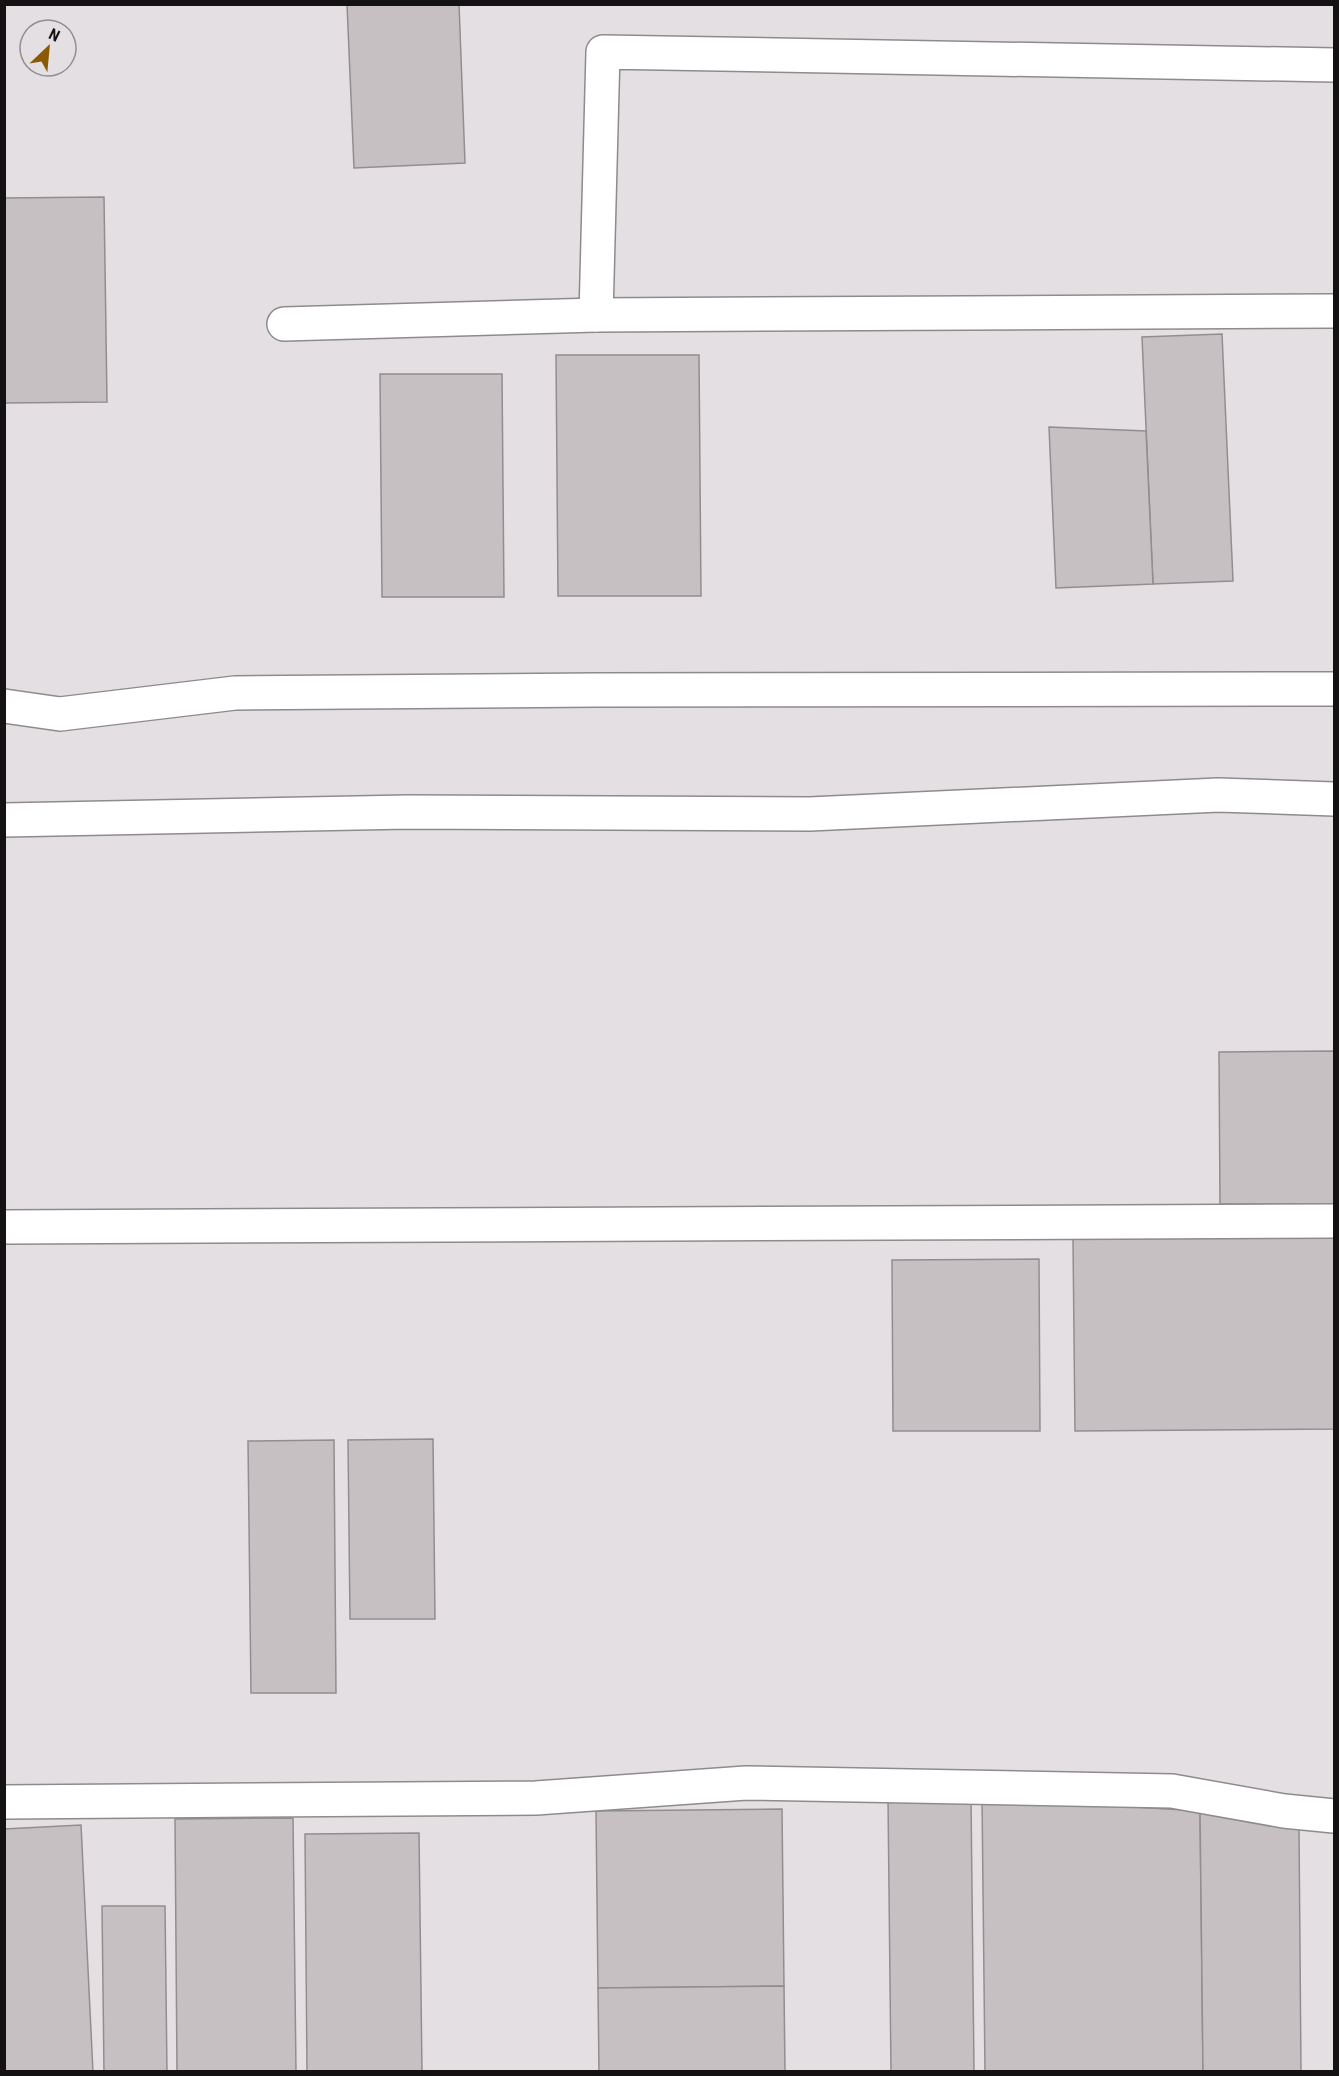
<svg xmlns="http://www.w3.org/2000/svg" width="1339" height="2076" viewBox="0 0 1339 2076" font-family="'Roboto Condensed',sans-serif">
<rect width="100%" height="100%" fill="#e4dfe2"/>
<g fill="#c6c0c2" stroke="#938d8f" stroke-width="1.5">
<polygon points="347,4 459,4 465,163 354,168"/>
<polygon points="104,197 107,402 4,403 4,198"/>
<polygon points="1222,334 1233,581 1153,584 1142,337"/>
<polygon points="556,355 699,355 701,596 558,596"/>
<polygon points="380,374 502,374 504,597 382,597"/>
<polygon points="1049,427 1146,431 1153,584 1056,588"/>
<polygon points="1334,1051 1334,1204 1220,1204 1219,1052"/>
<polygon points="1334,1237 1334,1429 1075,1431 1073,1239"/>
<polygon points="1039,1259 1040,1431 893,1431 892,1260"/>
<polygon points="433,1439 435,1619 350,1619 348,1440"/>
<polygon points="334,1440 336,1693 251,1693 248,1441"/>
<polygon points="982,1798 1200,1811 1203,2072 985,2072"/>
<polygon points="888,1799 971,1799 974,2072 891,2072"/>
<polygon points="782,1809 784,1986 598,1988 596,1811"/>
<polygon points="1200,1811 1299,1829 1301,2072 1203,2072"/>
<polygon points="293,1818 296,2072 177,2072 175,1819"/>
<polygon points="81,1825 93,2072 4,2072 4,1829"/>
<polygon points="419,1833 422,2072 307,2072 305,1834"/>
<polygon points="102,1906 165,1906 167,2072 104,2072"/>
<polygon points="784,1986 785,2072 599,2072 598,1988"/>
</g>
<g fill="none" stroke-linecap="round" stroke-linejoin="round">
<defs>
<g id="minor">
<polyline points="1334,65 603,52 596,315 1334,311"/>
<polyline points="284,324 596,315"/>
<polyline points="4,706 60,714 235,693 596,690 1334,689"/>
<polyline points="4,820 408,812 810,814 1218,795 1334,799"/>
<polyline points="4,1227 1334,1221"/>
<polyline points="4,1802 536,1798 746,1783 1172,1791 1284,1811 1334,1816"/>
</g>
</defs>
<use href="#minor" stroke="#8f8b8d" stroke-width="36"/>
<use href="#minor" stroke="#fff" stroke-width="33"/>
</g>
<rect width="1339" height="2076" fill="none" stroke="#141213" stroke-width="12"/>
<g transform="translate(48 48) rotate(26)"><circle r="28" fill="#e4dfe2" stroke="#918d8f" stroke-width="1.5"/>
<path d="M0-4.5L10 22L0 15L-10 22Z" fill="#8b5903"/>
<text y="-9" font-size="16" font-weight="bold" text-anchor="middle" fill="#141213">N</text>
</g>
</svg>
